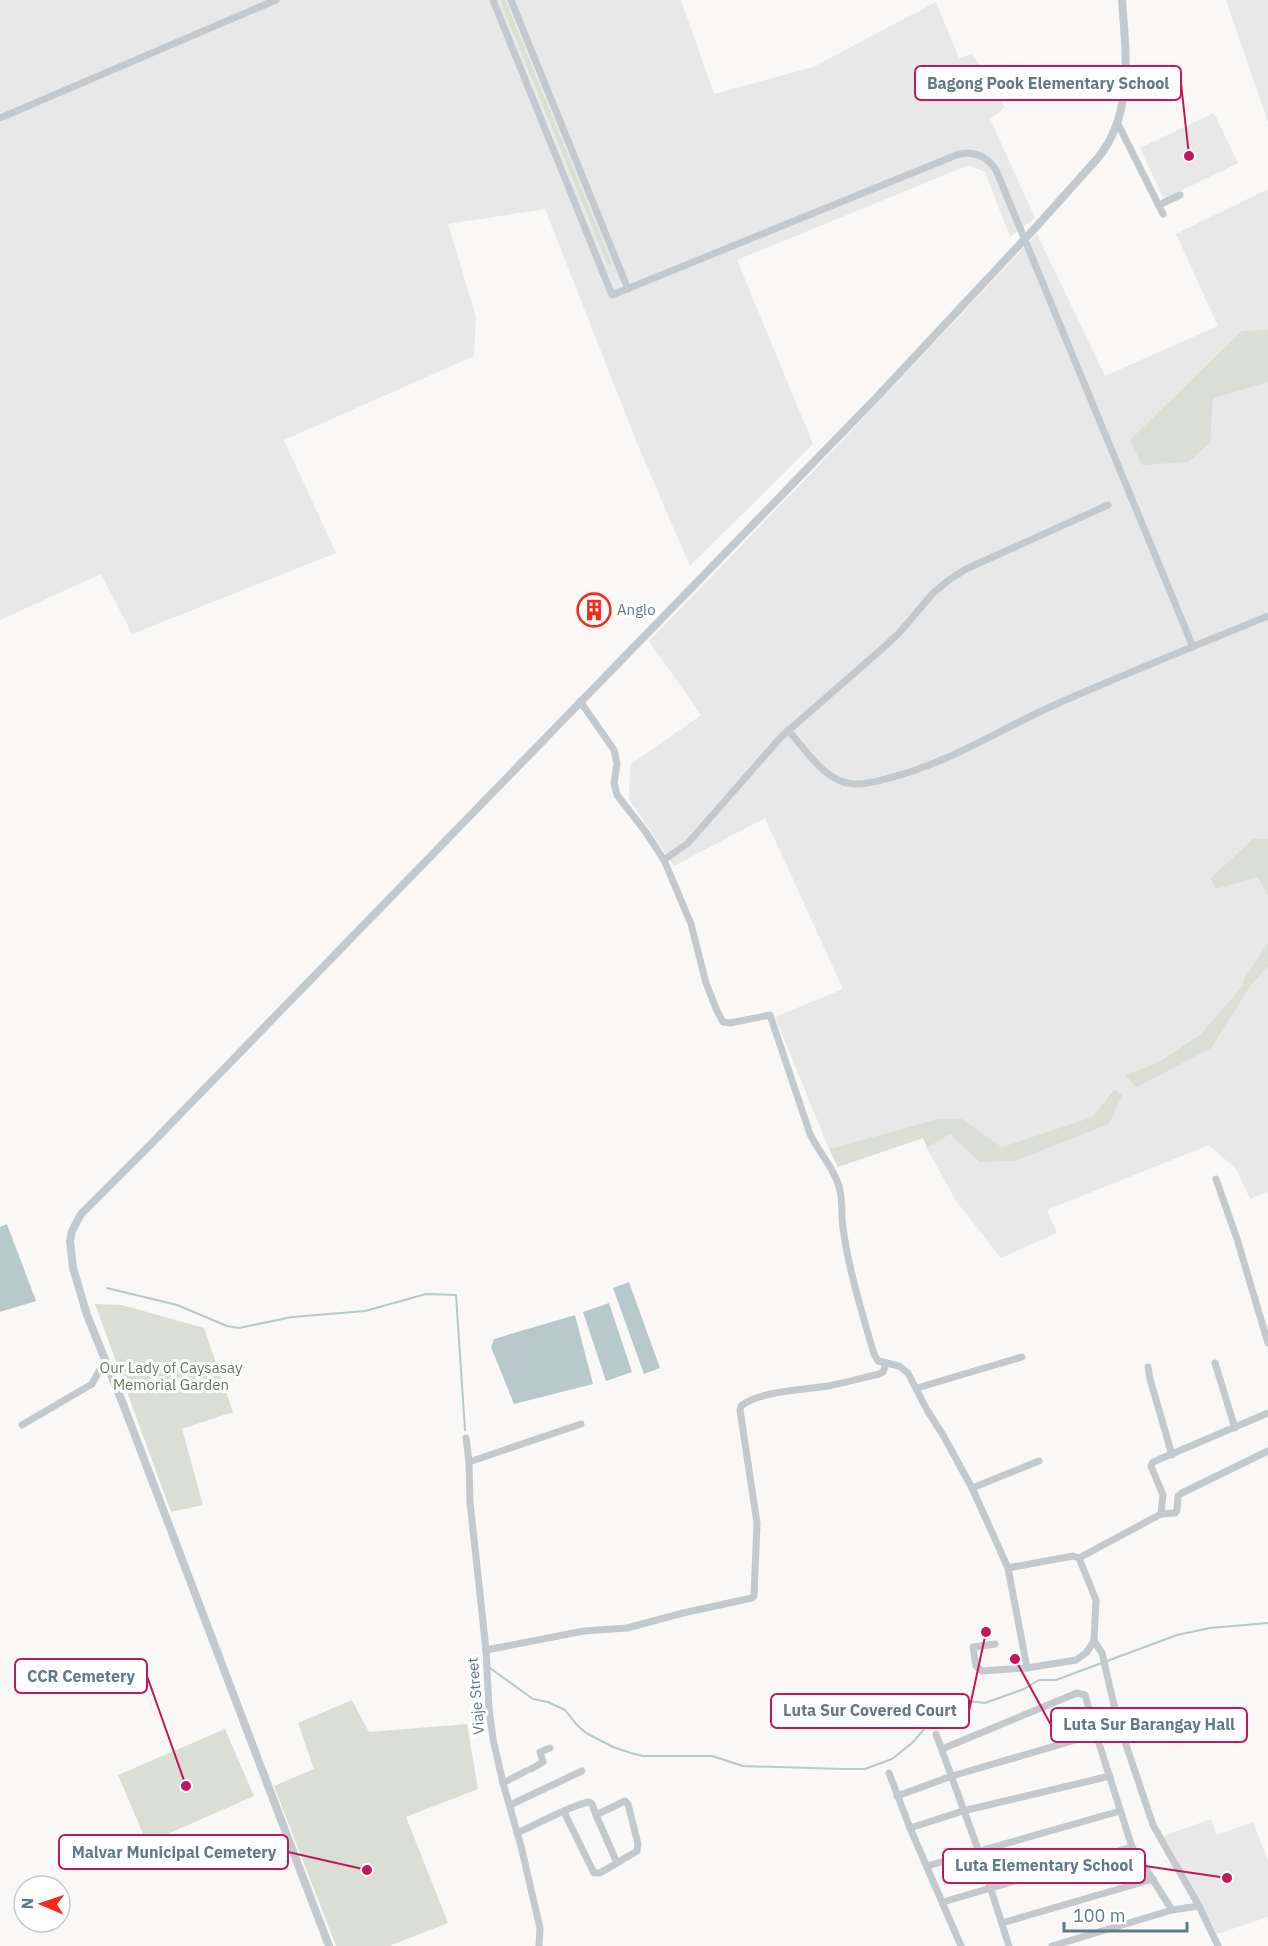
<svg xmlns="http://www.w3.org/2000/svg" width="1268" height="1946" viewBox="0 0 1268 1946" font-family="'IBM Plex Sans',sans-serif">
<rect width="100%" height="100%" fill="#f9f8f6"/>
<g fill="#e7e8e7">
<polygon points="0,0 681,0 714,94 813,67 936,2 959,58 972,54 1005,107 990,119 1035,218 1010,237 985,172 969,165 737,260 813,444 690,566 637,443 545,209 448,224 476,317 474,356 284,440 336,553 132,634 101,574 0,620"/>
<polygon points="1226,0 1268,0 1268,122"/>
<polygon points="1214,113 1238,163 1164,199 1140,148"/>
<polygon points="1268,189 1268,1192 1250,1199 1237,1170 1209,1145 1047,1210 1057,1233 1001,1258 956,1201 927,1148 950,1133 979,1162 1109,1124 1113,1089 1092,1117 1002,1147 961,1119 938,1119 829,1149 775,1017 843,989 765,818 674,866 629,799 630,765 701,715 649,641 817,467 1037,234 1105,376 1218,326 1176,234"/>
<polygon points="1211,1819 1217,1835 1253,1822 1268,1861 1268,1917 1217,1934 1164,1836"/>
</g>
<g fill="#daded4">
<polygon points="500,0 505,0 611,262 610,265 607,263"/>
<polygon points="1268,330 1268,382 1213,398 1210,442 1189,462 1142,465 1130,440 1242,331"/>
<polygon points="1253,839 1268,839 1268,896 1258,877 1216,889 1211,878"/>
<polygon points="1268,943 1268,966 1250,986 1211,1048 1137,1087 1125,1075 1158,1063 1200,1035 1243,986 1244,979"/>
<polygon points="1114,1089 1122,1095 1109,1124 1014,1161 979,1162 950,1134 927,1148 923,1138 838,1167 829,1149 938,1119 962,1119 1002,1147 1092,1117"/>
<polygon points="95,1304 122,1305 204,1328 233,1412 182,1429 203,1505 171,1512"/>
<polygon points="352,1700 369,1732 467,1724 478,1789 406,1817 448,1923 389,1946 336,1946 274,1786 314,1769 298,1723"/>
<polygon points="225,1729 254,1796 147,1843 118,1775"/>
</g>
<g fill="#b8c9cb">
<polygon points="7,1224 36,1301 0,1312 0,1227"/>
<polygon points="629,1282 660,1368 644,1374 613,1288"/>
<polygon points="609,1303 632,1372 606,1381 583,1312"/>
<polygon points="575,1315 593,1384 514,1404 491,1347 494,1339"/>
</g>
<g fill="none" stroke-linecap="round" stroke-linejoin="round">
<g stroke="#b8c9cb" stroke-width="2">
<polyline points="107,1288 177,1305 227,1326 239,1328 292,1317 365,1311 426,1294 456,1295 465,1430"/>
<polyline points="490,1668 533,1699 548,1702 565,1710 577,1725 586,1733 613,1747 631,1753 643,1756 712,1756 743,1766 842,1769 865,1769 892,1759 912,1743 926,1727 969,1701 985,1703 1024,1689 1039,1680 1056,1680 1177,1635 1210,1628 1268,1623"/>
</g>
<g stroke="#c3c9cc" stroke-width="7">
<path d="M493 0 612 295 959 154C975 151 987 156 996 170L1193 647"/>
<polyline points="511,0 628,289"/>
<polyline points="0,118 276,0"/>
<polyline points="1118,124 1163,214"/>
<polyline points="1159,205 1180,195"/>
<path d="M580 701 614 750 617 764 614 783 617 795 645 831 664 860 691 924 706 983 717 1011 723 1022 730 1023 770 1015 810 1134C819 1153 836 1170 840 1191 843 1203 841 1216 843 1228 849 1271 862 1313 874 1354L878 1361 899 1366 908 1373 927 1410 943 1435 972 1488 1008 1568 1027 1668"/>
<path d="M788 730C806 750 825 782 853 784 865 785 877 781 889 778 946 764 997 731 1050 707 1122 675 1195 646 1268 616"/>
<polyline points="664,860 688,843 781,737 883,648 901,631 933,593 949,580 966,569 1108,505"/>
<polyline points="1216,1179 1237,1239 1268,1343"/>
<polyline points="1215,1363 1235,1428"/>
<polyline points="1148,1367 1150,1379 1172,1455"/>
<polyline points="917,1388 1022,1357"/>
<polyline points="22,1425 92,1384 105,1360"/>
<polyline points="466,1438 469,1462 470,1502 486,1650 489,1709 493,1739 503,1783 521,1846 540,1928 539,1946"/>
<polyline points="469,1462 581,1424"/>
<polyline points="972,1488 1039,1461"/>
<polyline points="1161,1514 1163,1495 1151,1466 1153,1462 1268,1413"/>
<polyline points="1079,1558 1161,1514 1175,1513 1177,1510 1178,1496 1182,1493 1268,1451"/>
<polyline points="1008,1568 1073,1556 1079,1558 1096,1600 1094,1641 1102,1653 1117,1718 1153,1825 1199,1906 1218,1946"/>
<polyline points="995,1644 973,1647 976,1666 982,1671 1027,1668 1076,1660 1086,1653 1094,1641"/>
<path d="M486 1650 584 1631 627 1628 683 1613 752 1598 754 1596 757 1523 740 1410 741 1406C759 1391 804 1390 828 1386 845 1383 862 1378 879 1374L883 1372 886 1363"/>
<polyline points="936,1734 979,1852 1009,1946"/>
<polyline points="942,1749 1077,1693 1085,1695 1096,1734 1132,1847 1172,1910 1052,1946"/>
<polyline points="531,1769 543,1762 540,1752 550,1748"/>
<polyline points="889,1773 910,1828 961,1946"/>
<polyline points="503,1783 526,1771"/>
<polyline points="897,1796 952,1776 1096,1734"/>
<polyline points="510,1805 582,1771"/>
<polyline points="596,1815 617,1863"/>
<polyline points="910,1828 963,1811 1110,1776"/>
<path d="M517 1833C536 1825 571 1805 589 1802L592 1804 596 1815 625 1801 628 1804 638 1844 637 1851 600 1873H594L564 1812"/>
<polyline points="927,1866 1120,1811"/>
<polyline points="943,1902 1132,1847"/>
<polyline points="1172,1910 1199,1906"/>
<polyline points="1002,1923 1153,1879"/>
</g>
<path stroke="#c3c9cc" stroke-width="8" d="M329 1946 123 1404 87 1315 73 1268 70 1241 72 1231 81 1214 151 1144 877 397 1036 227 1097 159C1134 115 1126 54 1122 0"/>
</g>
<defs>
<symbol id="building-ring" viewBox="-11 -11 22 22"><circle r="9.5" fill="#fff" stroke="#f52b1a" stroke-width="1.5"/><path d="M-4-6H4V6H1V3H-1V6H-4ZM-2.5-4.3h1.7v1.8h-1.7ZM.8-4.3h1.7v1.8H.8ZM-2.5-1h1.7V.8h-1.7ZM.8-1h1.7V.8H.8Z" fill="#f52b1a"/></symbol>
</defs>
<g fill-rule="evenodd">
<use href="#building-ring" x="575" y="591" width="38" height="38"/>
</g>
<g text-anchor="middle" stroke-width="6" stroke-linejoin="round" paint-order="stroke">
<g font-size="15" fill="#617a84" stroke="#fff" text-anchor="start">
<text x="617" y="615">Anglo</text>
</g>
<g font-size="15" fill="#697a60" stroke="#fff">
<text x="171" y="1373">Our Lady of Caysasay<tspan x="171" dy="17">Memorial Garden</tspan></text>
</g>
<g font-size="15" fill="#617a84" stroke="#fff">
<text transform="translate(476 1696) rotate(-95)" y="5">Viaje Street</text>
</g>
</g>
<path fill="none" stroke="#c2185b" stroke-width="2" d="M1189 156L1181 83M186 1786L147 1676M986 1632L969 1711M1015 1659L1051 1725M367 1870L288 1852M1227 1878L1145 1866"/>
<g fill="#c2185b" stroke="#fff" stroke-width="2">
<circle cx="1189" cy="156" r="6"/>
<circle cx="186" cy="1786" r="6"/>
<circle cx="986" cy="1632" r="6"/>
<circle cx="1015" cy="1659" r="6"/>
<circle cx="367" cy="1870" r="6"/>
<circle cx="1227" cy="1878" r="6"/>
</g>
<g fill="#fff" stroke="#c2185b" stroke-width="2">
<rect x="915" y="66" width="266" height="34" rx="6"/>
<rect x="15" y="1659" width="132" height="34" rx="6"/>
<rect x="771" y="1694" width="198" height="34" rx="6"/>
<rect x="1051" y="1708" width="196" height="34" rx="6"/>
<rect x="59" y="1835" width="229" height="34" rx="6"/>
<rect x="943" y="1849" width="202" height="34" rx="6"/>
</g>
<g font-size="16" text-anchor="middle" font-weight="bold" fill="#617a84">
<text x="1048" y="89">Bagong Pook Elementary School</text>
<text x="81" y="1682">CCR Cemetery</text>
<text x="870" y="1716">Luta Sur Covered Court</text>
<text x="1149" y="1730">Luta Sur Barangay Hall</text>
<text x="174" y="1858">Malvar Municipal Cemetery</text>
<text x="1044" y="1871">Luta Elementary School</text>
</g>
<g transform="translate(42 1904) rotate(272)"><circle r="28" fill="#ffffff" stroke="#c0cace" stroke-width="1.5"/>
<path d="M0-4.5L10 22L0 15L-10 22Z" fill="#f52b1a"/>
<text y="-9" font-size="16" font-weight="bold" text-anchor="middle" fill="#617a84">N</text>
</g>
<path d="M1064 1922v9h123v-9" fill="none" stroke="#617a84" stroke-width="3"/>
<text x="1073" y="1922" font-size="18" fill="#617a84" stroke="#ffffff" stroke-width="4.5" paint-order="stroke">100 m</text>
</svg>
